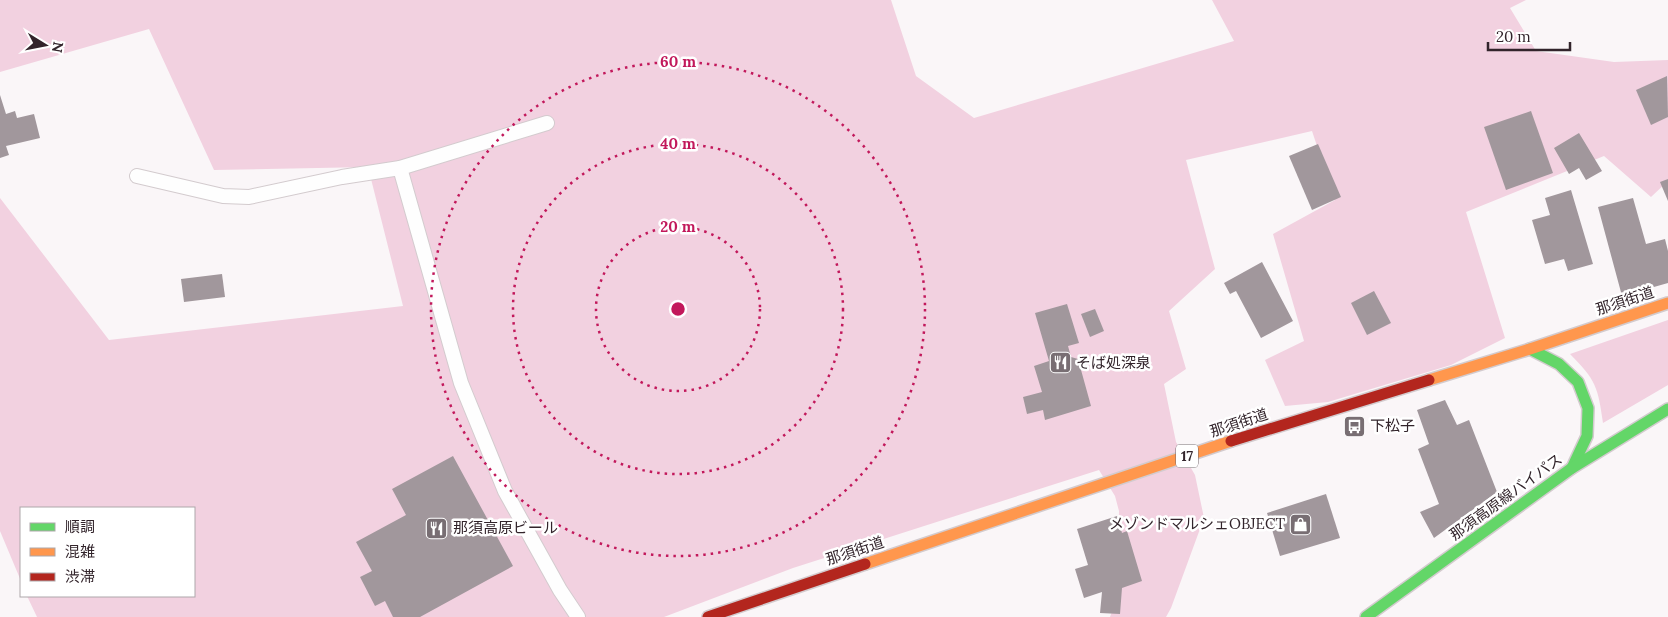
<svg xmlns="http://www.w3.org/2000/svg" width="1668" height="617" viewBox="0 0 1668 617" font-family="Lora,'Noto Sans JP',serif">
<rect width="100%" height="100%" fill="#faf6f8"/>
<g fill="#f2d1e0">
<polygon points="0,0 891,0 916,76 974,118 1234,41 1212,0 1526,0 1510,8 1536,51 1614,62 1668,60 1668,181 1651,197 1604,156 1466,212 1505,338 1451,365 1328,402 1285,406 1265,360 1304,341 1273,234 1335,200 1312,131 1186,160 1215,269 1169,311 1186,369 1164,384 1176,442 1195,475 1204,518 1171,608 1166,617 1110,617 1117,598 1119,511 1115,496 1099,470 793,568 664,617 37,617 27,596 194,596 194,508 21,508 21,581 0,531 0,198 109,340 403,306 368,167 214,170 149,29 0,72"/>
<path d="M1668 320V385L1603 423C1598 387 1596 380 1570 354Z"/>
</g>
<g fill="#a1979c">
<polygon points="1667,76 1668,117 1651,125 1636,90"/>
<polygon points="0,95 6,114 15,111 17,118 34,114 40,138 6,146 9,155 0,158"/>
<polygon points="1531,111 1553,173 1506,190 1484,127"/>
<polygon points="1579,133 1602,171 1586,180 1579,168 1569,174 1554,148"/>
<polygon points="1318,144 1341,197 1312,210 1289,156"/>
<polygon points="1668,179 1668,201 1660,182"/>
<polygon points="1571,190 1593,264 1568,271 1564,259 1545,264 1532,220 1550,215 1545,198"/>
<polygon points="1633,198 1646,244 1665,239 1668,251 1668,283 1622,296 1598,207"/>
<polygon points="1262,262 1293,321 1261,338 1236,291 1230,294 1224,283"/>
<polygon points="222,274 225,297 184,302 181,279"/>
<polygon points="1374,291 1391,323 1367,335 1351,303"/>
<polygon points="1067,304 1079,343 1068,346 1071,357 1078,359 1091,406 1045,420 1043,410 1027,414 1023,397 1042,392 1034,366 1049,361 1035,313"/>
<polygon points="1095,309 1104,331 1090,337 1081,314"/>
<polygon points="1445,400 1457,425 1469,420 1497,492 1434,538 1420,512 1439,504 1418,449 1429,444 1417,410"/>
<polygon points="453,456 513,566 420,617 393,617 385,601 375,606 360,577 372,571 356,542 406,515 392,489"/>
<polygon points="1326,494 1340,538 1280,556 1267,513"/>
<polygon points="1117,516 1122,533 1127,531 1142,581 1122,588 1120,614 1100,613 1102,592 1084,598 1075,569 1088,565 1077,529"/>
</g>
<g fill="none" stroke-linecap="round" stroke-linejoin="round">
<defs>
<g id="lane">
<polyline points="400,168 461,383 505,491 560,590 578,617"/>
<polyline points="137,176 223,196 249,197 342,177 400,168 547,123"/>
</g>
<g id="fast">
<polyline points="1530,349 1559,364 1578,382 1588,408 1587,436 1572,468"/>
<polyline points="1366,617 1572,468 1668,409"/>
</g>
<g id="slow">
<polyline points="1429,380 1530,349 1668,303"/>
<polyline points="865,564 1231,441"/>
</g>
<g id="jam">
<polyline points="1231,441 1429,380"/>
<polyline points="708,617 865,564"/>
</g>
</defs>
<use href="#lane" stroke="#d3cbce" stroke-width="16"/>
<use href="#fast" stroke="#d3cbce" stroke-width="14"/>
<use href="#slow" stroke="#d3cbce" stroke-width="14"/>
<use href="#jam" stroke="#d3cbce" stroke-width="14"/>
<use href="#lane" stroke="#fefefe" stroke-width="14"/>
<use href="#fast" stroke="#63d668" stroke-width="11"/>
<use href="#slow" stroke="#ff974d" stroke-width="11"/>
<use href="#jam" stroke="#b3261e" stroke-width="11"/>
</g>
<g fill="none" stroke="#c2185b" stroke-width="2.5" stroke-dasharray="2.5 5">
<circle cx="678" cy="309" r="82"/>
<circle cx="678" cy="309" r="165"/>
<circle cx="678" cy="309" r="247"/>
</g>
<defs>
<symbol id="restaurant-square" viewBox="-11 -11 22 22"><rect x="-9" y="-9" width="18" height="18" rx="4" fill="#786e73" stroke="#fff"/><path d="M-5-6h1v4h1v-4h1v4h1v-4h1v5L-1.5 .5V6h-2V.5L-5-1ZM5-6V6H3V1.5H1.5Q1.5-4 5-6Z" fill="#fff"/></symbol>
<symbol id="bus-square" viewBox="-11 -11 22 22"><rect x="-9" y="-9" width="18" height="18" rx="4" fill="#786e73" stroke="#fff"/><path d="M-5-6H5V4H4V6H2V4H-2V6H-4V4H-5ZM-3.5-4V0h7V-4ZM-3.5 1.2v1.5H-2V1.2ZM2 1.2v1.5H3.5V1.2Z" fill="#fff"/></symbol>
<symbol id="shop-square" viewBox="-11 -11 22 22"><rect x="-9" y="-9" width="18" height="18" rx="4" fill="#786e73" stroke="#fff"/><path d="M-5-2.5h2.3a2.7 3.5 0 0 1 5.4 0H5L5.5 6h-11ZM-1.5-2.5h3a1.5 2.3 0 0 0-3 0Z" fill="#fff"/></symbol>
</defs>
<g fill-rule="evenodd">
<use href="#restaurant-square" x="1048" y="350" width="25" height="25"/>
<use href="#bus-square" x="1342" y="414" width="25" height="25"/>
<use href="#shop-square" x="1288" y="512" width="25" height="25"/>
<use href="#restaurant-square" x="424" y="516" width="25" height="25"/>
</g>
<g text-anchor="middle" stroke-width="5" stroke-linejoin="round" paint-order="stroke">
<rect fill="#fff" stroke="#70666b" stroke-width="1" x="1176" y="444.5" width="22" height="23" rx="4"/>
<g font-size="14" font-weight="bold" fill="#32242b">
<text x="1187" y="461">17</text>
</g>
<g font-size="15" fill="#32242b" stroke="#fff">
<text transform="translate(1625 301) rotate(-18)" y="5">那須街道</text>
<text transform="translate(1239 423) rotate(-18)" y="5">那須街道</text>
<text transform="translate(1506 497) rotate(-36)" y="5">那須高原線バイパス</text>
<text transform="translate(855 551) rotate(-18)" y="5">那須街道</text>
</g>
<g font-size="15" fill="#32242b" stroke="#fff" text-anchor="start">
<text x="1076" y="368">そば処深泉</text>
<text x="1370" y="431">下松子</text>
<text x="1285" y="529" text-anchor="end">メゾンドマルシェOBJECT</text>
<text x="453" y="533">那須高原ビール</text>
</g>
</g>
<circle cx="678" cy="309" r="8" fill="#c2185b" stroke="#fff" stroke-width="2.5"/>
<g font-size="15" text-anchor="middle" font-weight="bold" fill="#c2185b" stroke="#fff" stroke-width="5" stroke-linejoin="round" paint-order="stroke">
<text x="678" y="67">60 m</text>
<text x="678" y="149">40 m</text>
<text x="678" y="232">20 m</text>
</g>
<rect x="20" y="507" width="175" height="90" fill="#ffffff" stroke="#ada7aa"/>
<rect x="30" y="523" width="25" height="8" fill="#63d668" stroke="#ada7aa"/>
<text x="65" y="532" font-size="15" fill="#32242b">順調</text>
<rect x="30" y="548" width="25" height="8" fill="#ff974d" stroke="#ada7aa"/>
<text x="65" y="557" font-size="15" fill="#32242b">混雑</text>
<rect x="30" y="573" width="25" height="8" fill="#b3261e" stroke="#ada7aa"/>
<text x="65" y="582" font-size="15" fill="#32242b">渋滞</text>
<g transform="translate(45 45) rotate(100)" stroke="#ffffff" stroke-width="4" paint-order="stroke">
<path d="M0-4L9 19L0 12L-9 19Z" fill="#32242b"/>
<text y="-8" font-size="14" font-weight="bold" text-anchor="middle" fill="#32242b">N</text>
</g>
<path d="M1488 42v8h82v-8" fill="none" stroke="#32242b" stroke-width="2.5"/>
<text x="1496" y="42" font-size="15" fill="#32242b" stroke="#ffffff" stroke-width="4" paint-order="stroke">20 m</text>
</svg>
